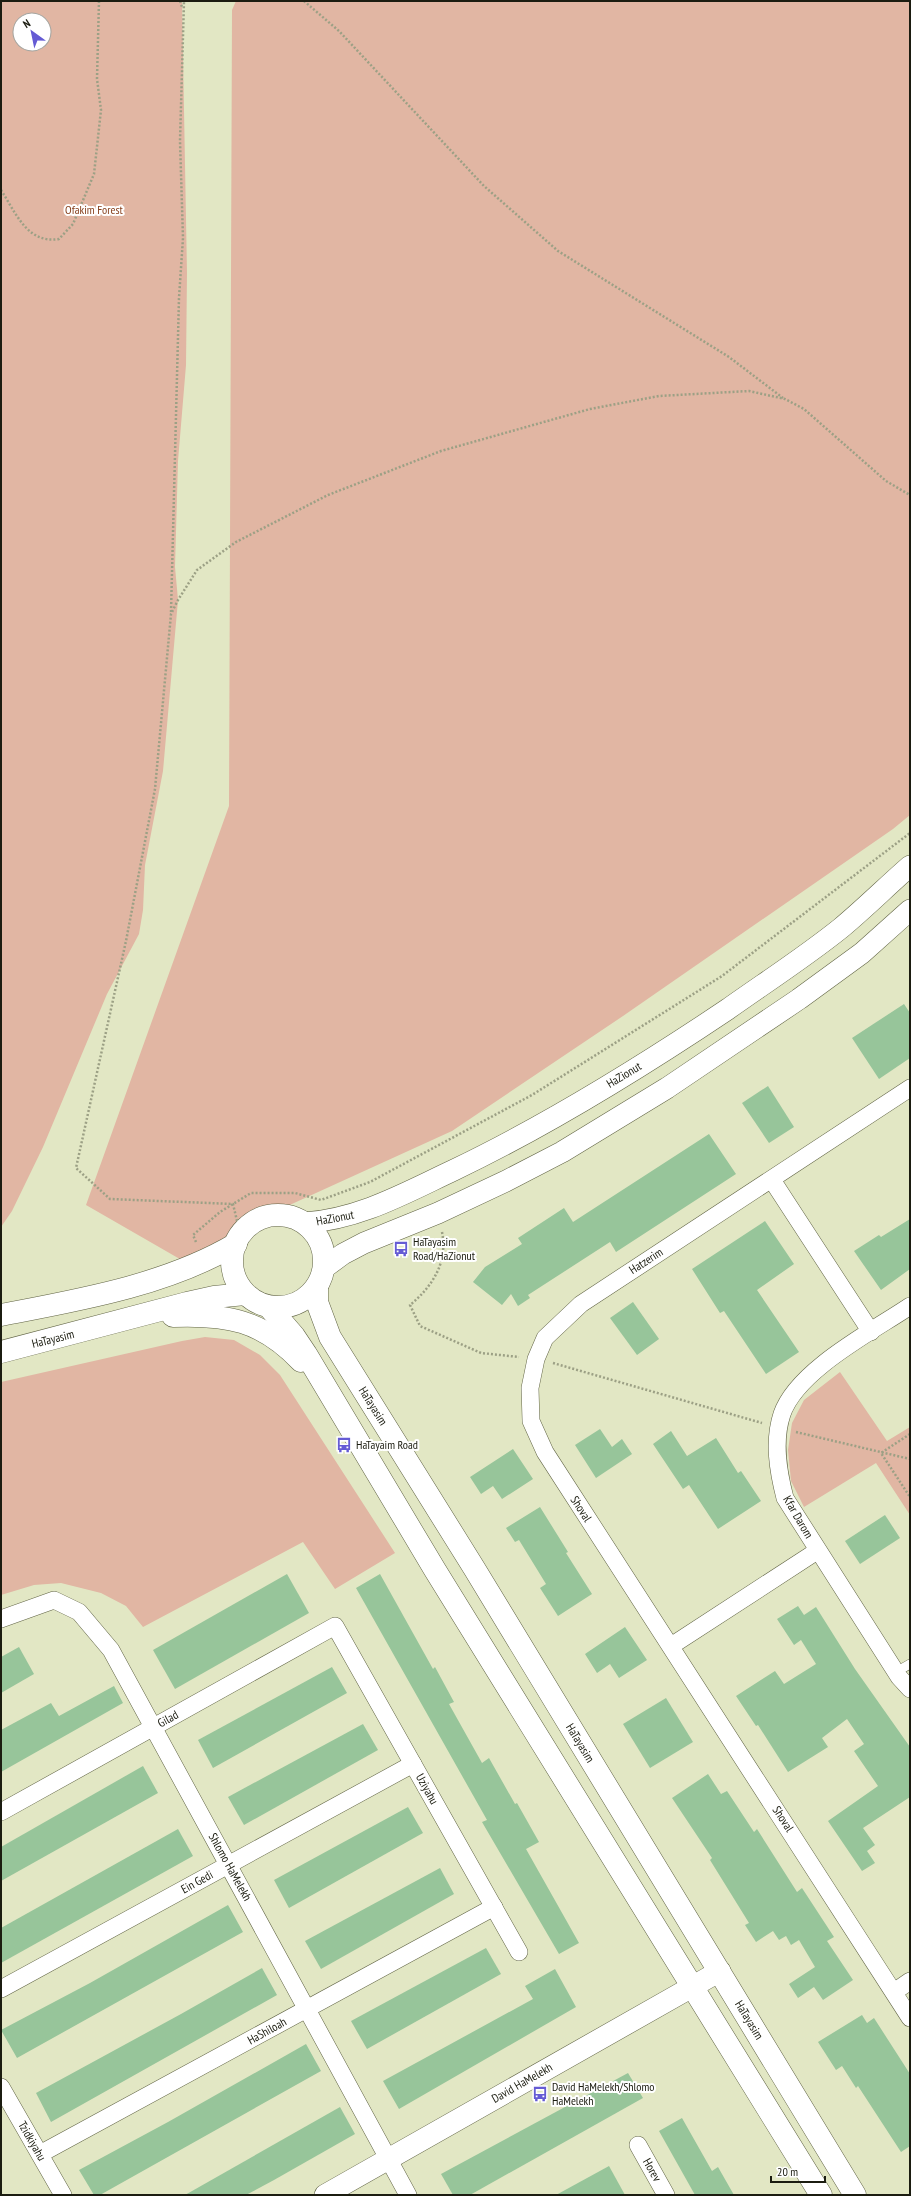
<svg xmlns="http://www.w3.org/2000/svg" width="911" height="2196" viewBox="0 0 911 2196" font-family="'PT Sans Narrow',sans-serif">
<rect width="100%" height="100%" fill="#e2e7c4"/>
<g fill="#e1b6a3" fill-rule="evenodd">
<path d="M1 1H182L187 273 186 365 178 461 175 567 178 600 163 771 145 865 143 910 139 934 107 994 43 1147 12 1211 1 1227ZM20 20H44V44H20Z"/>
<polygon points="236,1 910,1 910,815 893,829 623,1016 452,1131 250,1223 185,1262 86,1205 229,806 232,10"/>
<polygon points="205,1337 234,1340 260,1355 280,1375 395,1553 335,1589 303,1542 143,1627 126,1606 101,1593 61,1583 34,1585 1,1595 1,1382 182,1341"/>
<polygon points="840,1372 887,1441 910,1427 910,1515 876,1463 804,1507 791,1481 788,1450 792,1423 804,1400"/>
</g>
<g fill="#97c59a">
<polygon points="904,1004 910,1013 910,1058 879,1079 852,1038"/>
<polygon points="768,1086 794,1127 769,1143 742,1103"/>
<polygon points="709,1134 736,1174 616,1252 610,1242 528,1295 530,1298 518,1306 511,1294 502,1305 473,1282 485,1267 522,1244 518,1238 564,1208 573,1222"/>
<polygon points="910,1219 910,1269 881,1290 854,1251 879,1235 881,1237"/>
<polygon points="765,1221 794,1264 757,1290 799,1352 766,1374 724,1311 720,1313 692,1269"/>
<polygon points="633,1302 659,1339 637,1355 610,1318"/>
<polygon points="600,1429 612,1447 622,1439 632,1454 596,1478 575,1445"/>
<polygon points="671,1431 687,1456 716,1438 738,1473 741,1471 761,1501 718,1529 689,1485 683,1489 653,1444"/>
<polygon points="513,1449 533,1479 502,1499 493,1486 481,1494 470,1477"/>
<polygon points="540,1507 568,1552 566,1553 592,1594 558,1616 540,1588 546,1584 519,1540 515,1542 506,1528"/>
<polygon points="885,1515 900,1538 860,1564 845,1541"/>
<polygon points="287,1574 309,1613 175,1689 153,1650"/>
<polygon points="380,1574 433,1669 435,1667 454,1702 449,1704 482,1763 489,1758 515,1804 517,1803 539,1842 526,1849 579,1943 559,1954 482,1822 487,1820 356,1588"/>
<polygon points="798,1606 804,1615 816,1607 855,1669 910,1747 910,1797 863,1828 875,1845 867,1851 875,1863 862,1871 828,1821 878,1786 854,1751 864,1744 847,1719 822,1738 828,1747 788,1772 758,1725 756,1726 736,1696 775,1671 784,1684 816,1664 801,1640 794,1645 777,1619"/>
<polygon points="625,1627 647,1660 619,1678 610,1664 597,1673 585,1654"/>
<polygon points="19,1647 34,1674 1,1693 1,1657"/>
<polygon points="332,1667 347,1693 213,1768 198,1740"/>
<polygon points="114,1686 123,1703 1,1772 1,1730 51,1703 59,1716"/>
<polygon points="666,1698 693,1742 650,1768 623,1724"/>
<polygon points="363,1724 378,1750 244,1825 228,1797"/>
<polygon points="143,1766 158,1793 1,1881 1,1847"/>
<polygon points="708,1774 721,1794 727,1791 754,1832 757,1829 797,1892 802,1888 834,1937 827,1941 853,1980 823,2000 814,1987 798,1998 789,1984 815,1967 799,1940 791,1945 786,1936 779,1940 773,1931 756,1942 745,1925 749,1923 710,1860 712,1858 672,1798"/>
<polygon points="408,1807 423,1833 289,1908 274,1880"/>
<polygon points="178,1829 193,1856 1,1963 1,1928"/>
<polygon points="440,1868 454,1894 321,1969 305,1941"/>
<polygon points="228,1905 243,1932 17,2058 1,2030 90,1983"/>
<polygon points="486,1948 501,1974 367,2049 351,2021"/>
<polygon points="262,1968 277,1995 51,2122 36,2093 181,2014"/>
<polygon points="555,1969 576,2007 399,2109 383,2081 533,1999 525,1986"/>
<polygon points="862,2015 867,2023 874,2018 910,2074 910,2146 901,2152 858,2086 856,2088 842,2066 836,2070 818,2042"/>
<polygon points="306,2044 321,2071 100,2195 94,2195 79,2170 168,2122"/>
<polygon points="628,2073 643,2098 470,2195 453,2195 441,2174"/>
<polygon points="340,2107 355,2134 274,2180 246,2195 185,2195"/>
<polygon points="682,2118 712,2171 718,2167 734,2195 695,2195 659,2131"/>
<polygon points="609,2166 625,2195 556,2195"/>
</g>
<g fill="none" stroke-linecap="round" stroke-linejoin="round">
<defs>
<polyline id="service" points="896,1672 910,1664"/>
<g id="minor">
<polyline points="910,1088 581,1304 545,1338 536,1359 530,1388 531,1421 545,1452 910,2018"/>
<polyline points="772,1180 871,1332"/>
<path d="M910 1306C873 1331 797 1370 782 1414 773 1441 778 1471 785 1498L899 1677 910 1689"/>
<polyline points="1,1619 54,1600 79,1612 111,1650 408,2195"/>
<polyline points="671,1646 817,1551"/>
<polyline points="1,1812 335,1626 519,1952"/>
<polyline points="1,1989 413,1764"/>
<polyline points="894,1992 910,1981"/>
<polyline points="1,2087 63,2195"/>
<polyline points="638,2145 666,2195"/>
<polyline points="40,2154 494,1907"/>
</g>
<g id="tertiary">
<path d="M304 1223C360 1219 405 1193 454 1170 550 1124 640 1068 728 1009 766 982 805 957 841 928 865 908 887 886 910 866"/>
<polyline points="324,1268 343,1254 364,1243 438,1213 506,1181 562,1152 667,1088 799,999 862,953 910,910"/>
<polyline points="325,2195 720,1971"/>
</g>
<g id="secondary">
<circle cx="278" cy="1261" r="46"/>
<polyline points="317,1287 317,1302 330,1337 474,1568 855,2195"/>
<polyline points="269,1307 294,1336 306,1354 435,1570 821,2195"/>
<path d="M1 1315C79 1300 167 1285 236 1244"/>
<path d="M173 1316C227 1314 262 1320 301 1361"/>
<polyline points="1,1352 187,1303 214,1297 245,1294"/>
</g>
</defs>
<use href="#service" stroke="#616445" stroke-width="10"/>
<use href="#minor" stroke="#616445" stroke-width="18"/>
<use href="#tertiary" stroke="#616445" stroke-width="22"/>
<use href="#secondary" stroke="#616445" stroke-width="23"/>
<g stroke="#9ca085" stroke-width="2.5" stroke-dasharray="2 2" stroke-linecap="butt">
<polyline points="180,1 182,7"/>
<polyline points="304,1 339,31 484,186 558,251 729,357 783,398"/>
<path d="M1 190C16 213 27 244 59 239L73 224 94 174 101 110 97 79 99 1"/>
<polyline points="171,612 179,298 183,238 180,141 184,1"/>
<polyline points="238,1225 233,1204 110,1199 76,1168 126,941 155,789 171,614 178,600 197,570 236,542 328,495 441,451 590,409 659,396 749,391 785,399 804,409 886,481 910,495"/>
<path d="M442 1232C448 1262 433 1286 410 1305L420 1326 481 1353 519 1357"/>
<polyline points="196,1242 193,1235 220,1212 251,1193 295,1193 321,1200 370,1182 532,1095 722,976 910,833"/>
<polyline points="553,1363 762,1423"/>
<polyline points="796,1432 910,1459"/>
<polyline points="910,1434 881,1453 910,1497"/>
</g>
<use href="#service" stroke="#fff" stroke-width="9"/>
<use href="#minor" stroke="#fff" stroke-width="17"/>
<use href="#tertiary" stroke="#fff" stroke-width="21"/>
<use href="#secondary" stroke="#fff" stroke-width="22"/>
</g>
<defs>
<symbol id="bus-bare" viewBox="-9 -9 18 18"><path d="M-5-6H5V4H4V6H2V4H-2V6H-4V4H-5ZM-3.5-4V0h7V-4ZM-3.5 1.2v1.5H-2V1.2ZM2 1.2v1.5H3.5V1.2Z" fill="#655bd4" stroke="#fff" stroke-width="2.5" paint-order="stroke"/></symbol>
</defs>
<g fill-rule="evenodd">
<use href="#bus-bare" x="390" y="1238" width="22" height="22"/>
<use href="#bus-bare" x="333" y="1434" width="22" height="22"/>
<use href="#bus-bare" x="529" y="2083" width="22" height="22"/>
</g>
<g text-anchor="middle" stroke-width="4" stroke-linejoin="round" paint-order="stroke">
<g font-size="12" fill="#87411d" stroke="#fff">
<text x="94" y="214">Ofakim Forest</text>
</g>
<g font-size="12" fill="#1b1c10" stroke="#fff">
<text transform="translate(624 1075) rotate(-31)" y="4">HaZionut</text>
<text transform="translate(335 1218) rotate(-11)" y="4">HaZionut</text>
<text transform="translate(646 1261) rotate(-33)" y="4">Hatzerim</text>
<text transform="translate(53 1339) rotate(-14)" y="4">HaTayasim</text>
<text transform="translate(373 1406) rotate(58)" y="4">HaTayasim</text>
<text transform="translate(581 1509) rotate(57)" y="4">Shoval</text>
<text transform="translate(798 1517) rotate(60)" y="4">Kfar Darom</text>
<text transform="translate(168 1719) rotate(-29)" y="4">Gilad</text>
<text transform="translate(580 1743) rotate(59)" y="4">HaTayasim</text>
<text transform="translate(427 1789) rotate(61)" y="4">Uziyahu</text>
<text transform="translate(783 1819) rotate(57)" y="4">Shoval</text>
<text transform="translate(230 1867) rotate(61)" y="4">Shlomo HaMelekh</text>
<text transform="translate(197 1882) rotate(-29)" y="4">Ein Gedi</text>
<text transform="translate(749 2020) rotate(59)" y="4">HaTayasim</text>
<text transform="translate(267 2031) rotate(-29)" y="4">HaShiloah</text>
<text transform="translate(522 2083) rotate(-30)" y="4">David HaMelekh</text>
<text transform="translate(32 2141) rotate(60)" y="4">Tzidkiyahu</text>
<text transform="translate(652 2170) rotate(61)" y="4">Horev</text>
</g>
<g font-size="12" fill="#1b1c10" stroke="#fff" text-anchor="start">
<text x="413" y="1246">HaTayasim<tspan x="413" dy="14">Road/HaZionut</tspan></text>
<text x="356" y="1449">HaTayaim Road</text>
<text x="552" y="2091">David HaMelekh/Shlomo<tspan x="552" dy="14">HaMelekh</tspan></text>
</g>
</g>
<rect width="911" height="2196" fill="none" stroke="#1b1c10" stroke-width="4"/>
<g transform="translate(32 32) rotate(327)"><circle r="19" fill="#ffffff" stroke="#a4a49f"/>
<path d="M0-3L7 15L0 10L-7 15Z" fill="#655bd4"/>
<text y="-6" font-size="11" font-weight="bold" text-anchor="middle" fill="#1b1c10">N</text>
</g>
<path d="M771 2176v6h54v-6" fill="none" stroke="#1b1c10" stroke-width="2"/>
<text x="777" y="2176" font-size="12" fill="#1b1c10" stroke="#ffffff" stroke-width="3" paint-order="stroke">20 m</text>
</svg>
